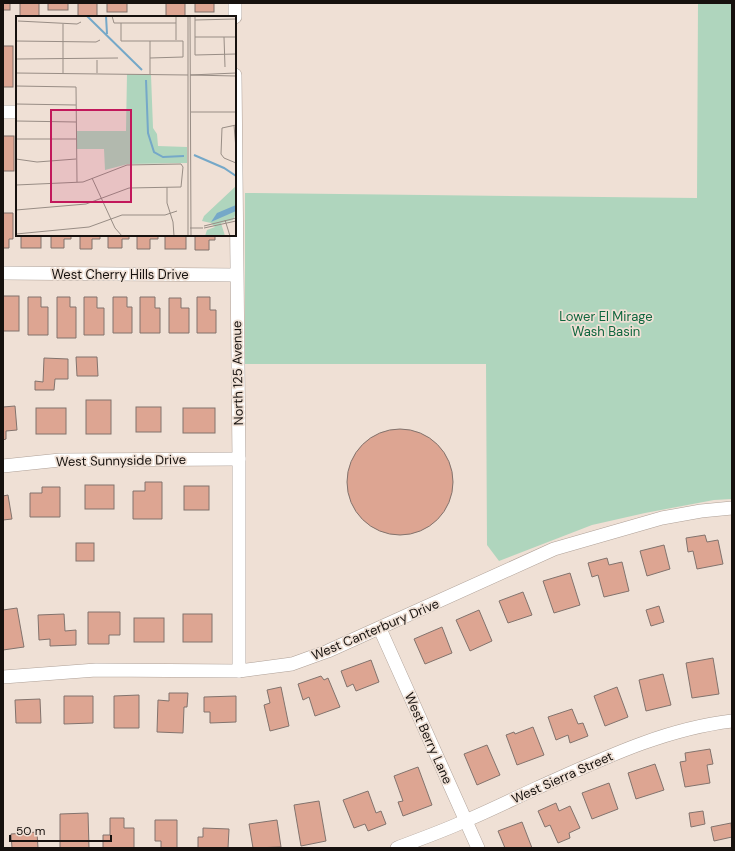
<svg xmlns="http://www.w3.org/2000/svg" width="735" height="851" viewBox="0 0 735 851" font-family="'DM Sans',sans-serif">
<rect width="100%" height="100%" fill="#efe0d5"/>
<polygon fill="#afd5bd" points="698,3 732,3 732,499 714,500 645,513 592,525 499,561 487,545 486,364 245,364 245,193 697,198"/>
<g fill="#dda592" stroke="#82736d">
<rect x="3" y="3" width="7" height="7"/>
<rect x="20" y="3" width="19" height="13"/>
<rect x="48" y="3" width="20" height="7"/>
<rect x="78" y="3" width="19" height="14"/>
<rect x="107" y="3" width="20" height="9"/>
<rect x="166" y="3" width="19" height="14"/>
<rect x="195" y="3" width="19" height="9"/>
<rect x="3" y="46" width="10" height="41"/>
<rect x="3" y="136" width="11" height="35"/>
<polygon points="3,213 13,213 13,239 9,239 9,248 3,248"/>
<rect x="21" y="235" width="20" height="13"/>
<polygon points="51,235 71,235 71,239 64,239 64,248 51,248"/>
<polygon points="80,235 100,235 100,239 92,239 92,249 80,249"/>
<polygon points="108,235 129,235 129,239 122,239 122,248 108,248"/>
<polygon points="137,235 158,235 158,239 150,239 150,249 137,249"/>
<rect x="165" y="235" width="21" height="14"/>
<polygon points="195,235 215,235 215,240 209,240 209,250 195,250"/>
<rect x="3" y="296" width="16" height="35"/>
<polygon points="28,297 41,297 41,307 48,307 48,335 28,335"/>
<polygon points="57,297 70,297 70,307 76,307 76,338 57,338"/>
<polygon points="84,297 97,297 97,308 104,308 104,335 84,335"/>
<polygon points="113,297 127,297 127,307 132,307 132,333 113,333"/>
<polygon points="140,297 155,297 155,308 160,308 160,333 140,333"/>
<polygon points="197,297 210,297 210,310 216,310 216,333 197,333"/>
<polygon points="169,298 181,298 181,308 189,308 189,333 169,333"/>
<polygon points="76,357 97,357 98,376 77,376"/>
<polygon points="44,358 68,359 68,379 55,379 54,390 35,390 35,381 43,382"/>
<rect x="86" y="400" width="25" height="34"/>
<polygon points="15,406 17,430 6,431 6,439 3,440 3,407"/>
<rect x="136" y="407" width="25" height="25"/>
<rect x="36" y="408" width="30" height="26"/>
<rect x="183" y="408" width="32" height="25"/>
<circle cx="400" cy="482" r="53"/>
<polygon points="145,482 162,482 162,519 133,519 133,491 145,491"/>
<rect x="85" y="485" width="29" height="24"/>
<rect x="184" y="486" width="25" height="24"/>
<polygon points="42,487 60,487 60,517 30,517 30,493 42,493"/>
<polygon points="8,495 12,519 3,520 3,496"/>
<polygon points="705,535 707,542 718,540 723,564 697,569 693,551 688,552 686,538"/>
<rect x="76" y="543" width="18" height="18"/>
<polygon points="664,545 670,569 647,576 640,551"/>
<polygon points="607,558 609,565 622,562 629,591 604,597 598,575 592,577 588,563"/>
<polygon points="570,573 580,605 554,613 543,581"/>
<polygon points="523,592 532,615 508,623 499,601"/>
<polygon points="659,606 664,622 651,626 646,610"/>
<polygon points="17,608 24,647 3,650 3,610"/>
<polygon points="479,610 492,641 470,651 456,620"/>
<polygon points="88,612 120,612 120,635 109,635 109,644 88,644"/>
<polygon points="64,614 65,631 76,630 76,645 50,646 50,639 39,640 38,615"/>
<rect x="183" y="614" width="29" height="28"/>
<rect x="134" y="618" width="30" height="24"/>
<polygon points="442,627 452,653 425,664 414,639"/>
<polygon points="713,658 719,694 692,698 686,663"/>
<polygon points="371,660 379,682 356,691 353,684 347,687 341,671"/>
<polygon points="663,674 671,705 646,711 639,680"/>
<polygon points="321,676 324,680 328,678 340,707 315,716 309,697 303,700 298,684"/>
<polygon points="281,687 289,726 270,731 264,705 270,703 267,690"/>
<polygon points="617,687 628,717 605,726 594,696"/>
<polygon points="169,693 188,693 187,707 184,707 183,733 157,732 158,700 169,701"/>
<polygon points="139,695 139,728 114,728 114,696"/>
<polygon points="64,696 93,696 93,723 64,724"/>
<polygon points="236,696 236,722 210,723 210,712 204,712 204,697"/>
<polygon points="40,699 41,723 16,723 15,700"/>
<polygon points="572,709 578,724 583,723 588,736 570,743 568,735 556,740 548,717"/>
<polygon points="533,727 544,755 517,765 506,735 514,732 515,734"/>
<polygon points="487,745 500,775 477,785 464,754"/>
<polygon points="710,749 713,764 707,765 710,783 685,787 680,762 686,761 685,753"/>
<polygon points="655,764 664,790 636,799 628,773"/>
<polygon points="418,767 432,805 403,816 398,802 403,801 394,776"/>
<polygon points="609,783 618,809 592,819 582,793"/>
<polygon points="368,791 376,813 381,811 386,824 368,831 365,824 354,828 343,800"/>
<polygon points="319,801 326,841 301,846 294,805"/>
<polygon points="556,803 559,811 570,806 580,828 569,833 570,838 558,843 550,825 545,827 538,811"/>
<polygon points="703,811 705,824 691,827 689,813"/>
<polygon points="88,813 89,848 60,848 60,814"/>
<polygon points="110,818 124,818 124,828 134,828 134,848 103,848 103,835 110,835"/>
<polygon points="155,820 177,820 177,848 161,848 161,841 155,841"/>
<polygon points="277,820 281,847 253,848 249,824"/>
<polygon points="522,822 532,848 505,848 498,831"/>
<polygon points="731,823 732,837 714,841 711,827"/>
<polygon points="203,828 229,829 228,848 198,848 198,837 203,837"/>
<polygon points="37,832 38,848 12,848 11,834"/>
</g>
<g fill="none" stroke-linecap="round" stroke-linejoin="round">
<defs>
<g id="minor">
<polyline points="235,3 235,17"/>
<polyline points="235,75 239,459 239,671"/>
<polyline points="3,112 17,112"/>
<polyline points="3,273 236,275"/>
<polyline points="3,466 60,460 239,459"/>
<polyline points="380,629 478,848"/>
<polyline points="3,677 96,670 239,671 292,664 328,651 554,549 662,518 701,511 732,508"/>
<path d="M397 848C420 839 443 831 465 821 489 811 513 799 537 788 600 760 663 729 732 721"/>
</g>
</defs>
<use href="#minor" stroke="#aea097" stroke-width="14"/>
<use href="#minor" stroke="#fff" stroke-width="13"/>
</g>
<g text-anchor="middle" stroke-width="3.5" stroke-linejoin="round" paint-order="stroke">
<g font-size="13" fill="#16110e" stroke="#efe0d5">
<text x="120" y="279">West Cherry Hills Drive</text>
<text transform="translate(237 373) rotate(-91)" y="5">North 125 Avenue</text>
<text transform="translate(121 460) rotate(-1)" y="5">West Sunnyside Drive</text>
<text transform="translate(375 629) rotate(-23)" y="5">West Canterbury Drive</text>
<text transform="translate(429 738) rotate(66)" y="5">West Berry Lane</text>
<text transform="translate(562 777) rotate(-24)" y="5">West Sierra Street</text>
</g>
<g font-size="13" fill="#0e653d" stroke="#efe0d5">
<text x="606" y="321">Lower El Mirage<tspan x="606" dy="15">Wash Basin</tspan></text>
</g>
</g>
<g transform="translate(16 16)">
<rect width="220" height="220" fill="#efe0d5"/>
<path d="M111 58 135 59 137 112 141 118 142 130 171 131V147L112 148 89 154 88 133H61V115H110ZM220 170V197L217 204 205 207 209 220H189L191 214 199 211 195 207 186 205 188 200Z" fill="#afd5bd"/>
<path d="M220 189V195L195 206 201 197Z" fill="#75a8c8"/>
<path fill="none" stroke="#75a8c8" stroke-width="2" d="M71 0 126 54M90 0 91 18M130 64 132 117 138 136 147 141 168 140M178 139 208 152 220 160"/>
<path fill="none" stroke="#988d85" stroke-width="1" d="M96 0 98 7H160M160 0V24M172 0V220M174 0 175 220M179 0V39L220 38M179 4 220 3M2 5 61 8 65 6M105 7V25H167V41L134 42M179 21H220M208 21 209 51M0 25 80 26 84 24M134 25V58M0 43 102 42M0 57 172 59M47 57V8M81 57V44M174 59 220 57M174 59 220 60M0 70 60 71 61 166M0 88 60 89M175 96H220M0 98V117M1 105 60 106M218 109 220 133M220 109 206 112 205 138 208 142 220 147M0 123H60M0 143 21 146 60 143M76 162 99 212 106 220M0 169 67 166 111 149 165 148 167 151 165 171 113 172 70 188 0 194M151 171V187L157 206 158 220M209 204 214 220M188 210 220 202M174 212H187M188 212 220 205M0 218 73 211 106 199H149L161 195"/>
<path fill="#c2185b" fill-opacity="0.15" stroke="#c2185b" stroke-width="2" d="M35 94H115V186H35Z"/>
<rect width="220" height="220" fill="none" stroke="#16110e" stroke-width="2"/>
</g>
<rect width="735" height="851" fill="none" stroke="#16110e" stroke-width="8"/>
<path d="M10 835v6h101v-6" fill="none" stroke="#16110e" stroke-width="2"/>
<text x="16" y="835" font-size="12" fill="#16110e" stroke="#efe0d5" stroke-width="3" paint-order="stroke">50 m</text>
</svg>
